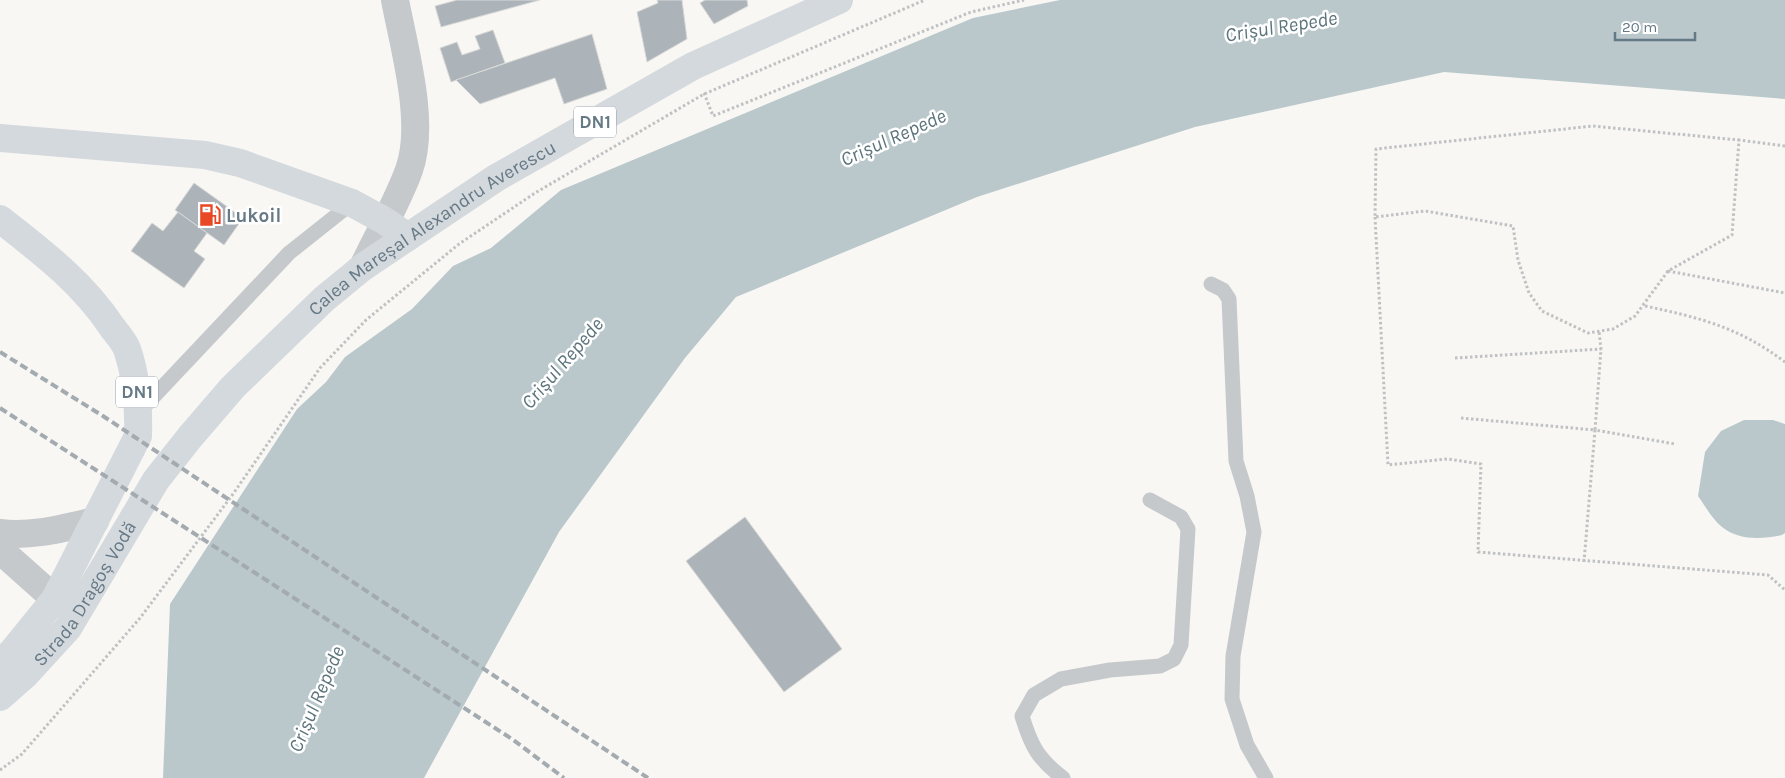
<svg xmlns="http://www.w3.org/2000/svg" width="1785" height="778" viewBox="0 0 1785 778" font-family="Karla,sans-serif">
<rect width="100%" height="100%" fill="#f8f7f4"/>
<g fill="#bac8cb">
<polygon points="1060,0 1785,0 1785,99 1444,72 1195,127 977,197 736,297 685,358 559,532 424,778 163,778 170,604 297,409 326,382 345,357 412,309 453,266 491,248 561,190 973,18"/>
<path d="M1744 420H1773L1785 424V533L1782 535C1763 539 1739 541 1722 527 1713 520 1705 506 1698 496L1705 452 1721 431Z"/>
</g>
<g fill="#acb4ba" stroke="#d9d9d7">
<polygon points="457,0 540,0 441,27 435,6"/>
<polygon points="657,0 682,0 687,39 647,62 637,12 658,3"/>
<polygon points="705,0 747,0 748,6 714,24 700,3"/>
<polygon points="493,30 505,63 451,82 440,48 457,42 462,55 480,49 475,36"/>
<polygon points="592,34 607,89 564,104 555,78 480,104 456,80"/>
<polygon points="194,183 243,218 224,245 175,210"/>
<polygon points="178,212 207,233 194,251 205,259 184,288 131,251 152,223 163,231"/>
<polygon points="745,517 842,649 784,692 686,561"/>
</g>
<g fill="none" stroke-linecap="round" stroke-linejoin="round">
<g stroke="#bfc1c3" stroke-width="3" stroke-dasharray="2.5 2.5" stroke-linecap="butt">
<polyline points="704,93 713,116 971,12 1024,0"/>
<polyline points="1785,146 1739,140 1732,235 1668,271 1785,293"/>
<polyline points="1375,217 1388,465 1448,459 1481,464 1478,552 1768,575 1785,590"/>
<polyline points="1668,271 1635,316 1613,329 1588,333 1542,311 1529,293 1518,260 1513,226 1425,211 1375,217 1376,149 1593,126 1739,140"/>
<path d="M1645 306C1701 318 1738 327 1785 362"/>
<polyline points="1455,358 1601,349"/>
<polyline points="1461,418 1595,430 1601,349 1599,331"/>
<polyline points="1584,562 1595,430 1675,444"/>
<polyline points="0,770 22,754 140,618 233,494 320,368 366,320 459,244 535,193 704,94 925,0"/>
</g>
<g stroke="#c5c9cc" stroke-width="15">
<polyline points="1211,284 1223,290 1229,299 1236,461 1247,496 1254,532 1233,656 1232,699 1247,745 1266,778"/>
<polyline points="139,412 289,253 352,203"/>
<path d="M1063 778C1038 759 1031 746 1022 716L1034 695 1061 679 1110 670 1160 666 1174 659 1181 645 1188 529 1181 517 1150 500"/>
</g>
<g stroke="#c5c9cc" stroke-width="28">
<path d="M363 267C378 235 397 203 409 170 426 123 404 48 395 0"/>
<path d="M0 533C32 537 64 528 95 521"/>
<polyline points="0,550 55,599"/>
</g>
<g stroke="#d4d9dd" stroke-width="28">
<polyline points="0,138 205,155 240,163 352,203 385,221 408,237"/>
<path d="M0 219C42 252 82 282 112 327 117 334 124 341 127 349 137 378 139 406 138 436L55 599 12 652 0 664"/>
<path id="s1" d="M0 697 25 675 68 628 156 480 190 437 233 387 324 299 363 267 496 178 693 66 839 0"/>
</g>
<g stroke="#a3abb0" stroke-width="4" stroke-dasharray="8 4" stroke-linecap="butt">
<polyline points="0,352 103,416 648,778"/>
<polyline points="0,408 512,739 564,778"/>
</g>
</g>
<defs>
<symbol id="fuel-bare" viewBox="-9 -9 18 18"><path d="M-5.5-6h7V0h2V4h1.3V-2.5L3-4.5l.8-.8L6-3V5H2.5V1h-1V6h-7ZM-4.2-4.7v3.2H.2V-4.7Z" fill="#e84824" stroke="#fff" stroke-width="2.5" paint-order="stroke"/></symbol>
</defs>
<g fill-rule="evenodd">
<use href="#fuel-bare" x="194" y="199" width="32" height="32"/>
</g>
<g text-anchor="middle" stroke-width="5" stroke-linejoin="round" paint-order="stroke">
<g fill="#fff" stroke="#94a1aa" stroke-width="1">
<rect x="574" y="106.5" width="42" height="31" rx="4"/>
<rect x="116" y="376.5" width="42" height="31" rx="4"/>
</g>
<g font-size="18" font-weight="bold" fill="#667986">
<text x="595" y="128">DN1</text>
<text x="137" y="398">DN1</text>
</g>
<g font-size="19" font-weight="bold" fill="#667986" stroke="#fff" text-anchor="start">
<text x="226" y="222">Lukoil</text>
</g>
<g font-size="19" fill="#667986" stroke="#fff">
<text dy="7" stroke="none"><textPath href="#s1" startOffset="646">Calea Mareșal Alexandru Averescu</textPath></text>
<text dy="7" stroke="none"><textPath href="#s1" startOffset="135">Strada Dragoș Vodă</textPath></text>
</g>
<g font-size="20" font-style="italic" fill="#5c747c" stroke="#fff">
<text transform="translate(1281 26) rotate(-9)" y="7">Crișul Repede</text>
<text transform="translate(893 137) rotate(-24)" y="7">Crișul Repede</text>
<text transform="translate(562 363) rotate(-49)" y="7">Crișul Repede</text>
<text transform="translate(316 699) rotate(-67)" y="7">Crișul Repede</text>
</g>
</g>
<path d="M1615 32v8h80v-8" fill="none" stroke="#667986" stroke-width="2.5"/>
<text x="1622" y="32" font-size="15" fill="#667986" stroke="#ffffff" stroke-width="4" paint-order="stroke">20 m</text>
</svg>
